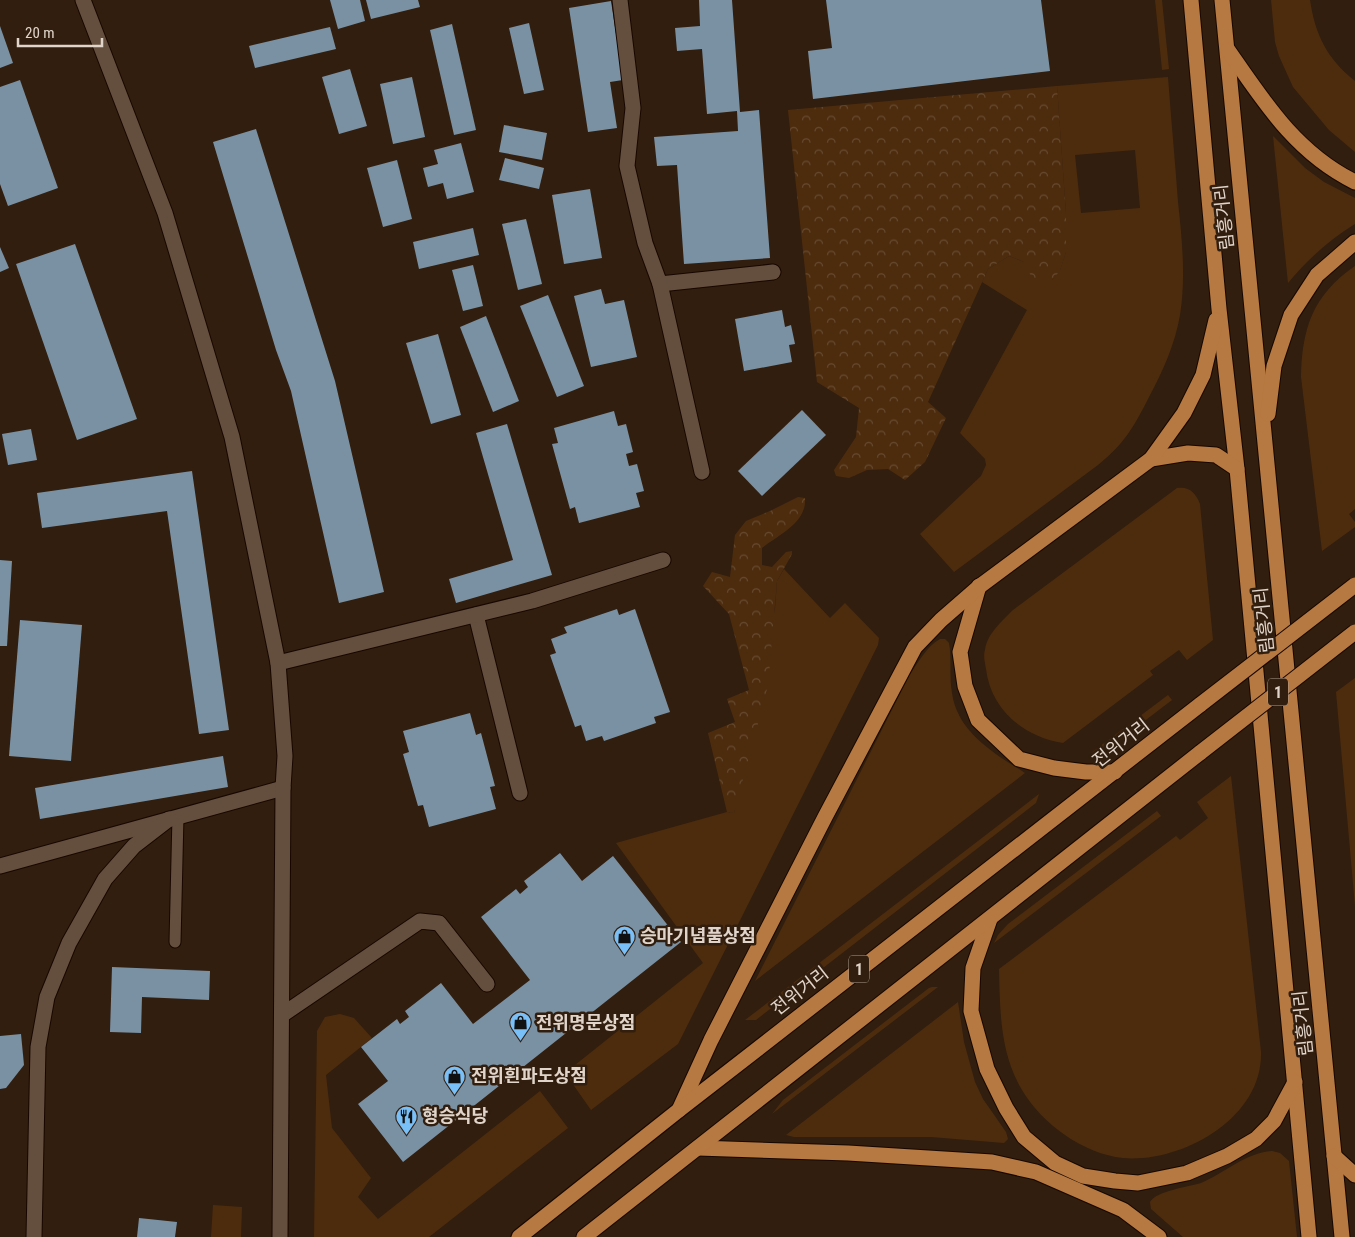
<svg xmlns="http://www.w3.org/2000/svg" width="1355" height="1237" viewBox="0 0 1355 1237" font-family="'Roboto Condensed','Noto Sans KR',sans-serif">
<defs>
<pattern id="forest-crowns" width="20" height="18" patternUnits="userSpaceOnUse" patternTransform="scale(1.25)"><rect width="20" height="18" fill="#4d2c0e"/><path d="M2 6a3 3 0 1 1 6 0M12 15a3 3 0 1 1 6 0" fill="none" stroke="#664a30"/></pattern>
</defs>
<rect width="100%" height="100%" fill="#311e0e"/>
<g fill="#4d2c0e" fill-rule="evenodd">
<polygon points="1155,0 1162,0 1169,69 1162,70"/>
<path d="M1271 0H1310C1315 34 1327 59 1355 81V152L1329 130 1293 87 1279 56 1275 42Z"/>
<path d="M1168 77C1171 119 1175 160 1178 202 1182 239 1186 278 1180 315 1175 344 1163 371 1149 397 1134 427 1124 444 1098 465L954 572 920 534 981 476 986 465 985 459 960 433 1027 310 982 282 988 269 1009 256 1024 262 1052 280 1060 270 1066 252V214L1057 86ZM1135 150 1140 208 1081 213 1075 155Z"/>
<path d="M1273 136 1305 168 1324 182 1355 198V224C1329 240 1308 259 1288 283Z"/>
<path d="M1355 266V509L1349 514 1355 522V527L1322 551 1301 377C1302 328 1313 295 1355 266Z"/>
<path d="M1177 488C1189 486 1196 493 1200 504L1213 640 1187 660 1179 650 1150 671 1153 675 1063 743C1024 737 991 710 986 669 985 663 983 656 985 650 987 634 1002 621 1013 610Z"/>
<polygon points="784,569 830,618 845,603 879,638 878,645 678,1044 591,1110 565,1073 703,963 616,843 727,812 734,813 775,608 777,581"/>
<path d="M940 639H945L949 643C952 659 949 676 952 693 957 732 995 754 1025 773L755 981 909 676C918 663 926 647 940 639Z"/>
<polygon points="1355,678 1355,906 1336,692"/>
<polygon points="1168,695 1172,700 1109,748 1091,753"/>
<path d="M1231 776 1261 1052C1263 1118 1182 1163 1123 1158 1084 1154 1042 1124 1022 1090 1000 1053 1000 1011 999 969L1176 836 1180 840 1208 818 1197 802Z"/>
<polygon points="1039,794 1036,803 756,1020 745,1020"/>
<polygon points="1157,811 1161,816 994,943 998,935 1008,924"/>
<polygon points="932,987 938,987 772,1114 783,1100 929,988"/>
<polygon points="958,1002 964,1042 975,1082 983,1099 1006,1132 1008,1139 1004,1143 931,1137 794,1137 786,1135"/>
<polygon points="340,1014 354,1018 372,1038 326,1075 332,1128 371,1178 358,1197 378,1219 540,1091 568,1128 429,1237 314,1237 317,1031 325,1017"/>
<path d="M1272 1151 1280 1153 1289 1161 1297 1237H1183L1151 1209 1150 1202C1156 1191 1188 1187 1201 1183 1225 1173 1245 1153 1272 1151Z"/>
<polygon points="213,1205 242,1207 241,1237 211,1237"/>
</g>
<g fill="url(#forest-crowns)">
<polygon points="1057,86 1066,214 1066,252 1060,271 1052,280 1034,282 1024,262 1009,256 988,269 928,402 946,418 925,462 905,480 888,469 867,470 849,478 836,476 834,470 856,437 859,408 817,382 788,110"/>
<path d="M798 497 805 498C807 523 778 535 762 548V565L772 567 786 552 792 551V554L777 581 768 686 734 813 727 812 708 733 735 722 727 699 749 690 729 614 703 586 712 572 730 577 735 535 746 521 770 511Z"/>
</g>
<g fill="#7a91a4">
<polygon points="330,0 360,0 365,21 338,29"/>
<polygon points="366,0 418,0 420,7 371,19"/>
<polygon points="699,0 732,0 740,112 759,110 770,258 684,264 677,165 657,166 654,137 738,131 737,111 707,114 702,49 677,51 675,28 700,26"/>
<polygon points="826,0 1041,0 1050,71 813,99 808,51 832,48"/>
<polygon points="611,1 623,80 610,82 617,128 588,132 569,8"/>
<polygon points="529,23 544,90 524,94 509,28"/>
<polygon points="452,24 476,130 454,135 430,30"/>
<polygon points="0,26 13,63 0,68"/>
<polygon points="330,27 336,49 255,68 249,46"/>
<polygon points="350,69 367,126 339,134 322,77"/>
<polygon points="412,77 425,137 393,144 380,84"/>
<polygon points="20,80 58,188 8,206 0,184 0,87"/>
<polygon points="504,125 547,133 542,160 499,152"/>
<polygon points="256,129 335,381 384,592 339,603 291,391 276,350 213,142"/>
<polygon points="461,143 474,192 447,199 443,183 428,187 423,168 438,164 434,150"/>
<polygon points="505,158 544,168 539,189 499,180"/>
<polygon points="397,160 412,219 383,227 367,168"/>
<polygon points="590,189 602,258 564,264 552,195"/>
<polygon points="526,219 542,284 518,290 502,224"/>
<polygon points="473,228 479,255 419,269 413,242"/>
<polygon points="75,244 137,419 77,440 16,264"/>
<polygon points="0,247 9,268 0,272"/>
<polygon points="473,265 483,306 463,311 452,270"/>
<polygon points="601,289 605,304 624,300 637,357 591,367 574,296"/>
<polygon points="548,295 584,386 557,397 520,306"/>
<polygon points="782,310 785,327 791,325 795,344 789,345 792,362 744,371 735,319"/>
<polygon points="486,316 519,401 493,412 460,327"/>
<polygon points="438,334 461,415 431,424 406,343"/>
<polygon points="802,410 826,435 762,496 738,471"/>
<polygon points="614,411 618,426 626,424 633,452 626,454 629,466 637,464 644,491 636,493 640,507 579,523 575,507 570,509 552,444 558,443 554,428"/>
<polygon points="507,424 552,575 456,603 449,579 513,560 476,433"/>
<polygon points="31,429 37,460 8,465 2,434"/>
<polygon points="192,471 229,730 199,734 167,511 42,528 37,493"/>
<polygon points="0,560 12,561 7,646 0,646"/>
<polygon points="617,609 619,615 635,609 670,712 654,717 656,723 604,741 602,736 586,741 581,725 575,727 550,655 556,653 551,639 567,633 564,627"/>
<polygon points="20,620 82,625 71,761 9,756"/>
<polygon points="470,713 476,735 481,733 495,786 490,787 496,809 429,827 423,805 418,806 403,754 409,752 403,731"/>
<polygon points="223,756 228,787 40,819 35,788"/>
<polygon points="560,853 582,881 613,856 681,942 403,1162 358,1104 388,1081 361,1047 397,1019 400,1024 409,1017 405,1011 441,983 473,1024 530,980 481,917 516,889 520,894 528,887 524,881"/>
<polygon points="112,967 210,971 209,1000 142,997 141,1033 110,1032"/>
<polygon points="21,1034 24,1065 6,1088 0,1089 0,1036"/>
<polygon points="139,1218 177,1222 175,1237 137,1237"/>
</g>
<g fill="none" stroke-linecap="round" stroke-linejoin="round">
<defs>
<polyline id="lane" points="175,942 178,816"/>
<g id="street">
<polyline points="620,0 633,108 627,166 645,243 660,284 773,272"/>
<polyline points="660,284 702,472"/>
<polyline points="476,615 520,793"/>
<polyline points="278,663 532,601 663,560"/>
<polyline points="0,866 283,788"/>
<polyline points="282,1015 420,921 439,923 487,984"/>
<polyline points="34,1237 38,1047 47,997 69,943 105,879 134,846 169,819"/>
</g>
<polyline id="secondary" points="83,0 165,213 232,437 278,663 285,756 283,788 280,1237"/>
<g id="primary">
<polyline points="1191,0 1219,309 1237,469 1309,1237"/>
<polyline points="1222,0 1342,1237"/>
<path d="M1228 50C1264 102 1296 153 1355 182"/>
<polyline points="1268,414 1274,366 1291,315 1317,275 1355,242"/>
<polyline points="1151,459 1188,453 1216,455 1237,469"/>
<polyline points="979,586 960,652 965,686 978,720 1019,759 1054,768 1086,772 1115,772"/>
<polyline points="990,919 973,968 971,1011 987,1069 1006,1108 1024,1137 1055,1163 1083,1176 1115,1181 1138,1183 1187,1173 1227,1156 1256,1139 1274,1121 1295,1082"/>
<polyline points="679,1110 711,1040 825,817 915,647 941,620 980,586 1151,459 1184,413 1203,375 1216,320"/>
<polyline points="698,1148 848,1153 992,1162 1036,1172 1123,1210 1159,1237"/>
<polyline points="1334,1156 1355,1175"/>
<polyline points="519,1237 679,1110 1201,704"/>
<polyline points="584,1237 1201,752"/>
</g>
</defs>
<use href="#lane" stroke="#180700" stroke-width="13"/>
<use href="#street" stroke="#180700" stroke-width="17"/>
<use href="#secondary" stroke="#180700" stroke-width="17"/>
<use href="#primary" stroke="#180700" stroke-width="17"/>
<use href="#lane" stroke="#644f3e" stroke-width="11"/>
<use href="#street" stroke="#644f3e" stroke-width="15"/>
<use href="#secondary" stroke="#644f3e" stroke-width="15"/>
<use href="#primary" stroke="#b67941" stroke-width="15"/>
<defs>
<g id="primary-bridge">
<polyline points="1201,704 1355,585"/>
<polyline points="1201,752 1355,632"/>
</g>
</defs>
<use href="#primary-bridge" stroke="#180700" stroke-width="17" stroke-linecap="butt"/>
<use href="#primary-bridge" stroke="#b67941" stroke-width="15"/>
</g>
<defs>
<symbol id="shop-pin" viewBox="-11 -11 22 30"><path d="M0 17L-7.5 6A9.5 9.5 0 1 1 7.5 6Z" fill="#79bff8" stroke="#311e0e"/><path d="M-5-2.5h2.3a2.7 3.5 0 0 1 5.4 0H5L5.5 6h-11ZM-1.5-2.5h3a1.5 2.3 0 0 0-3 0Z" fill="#111"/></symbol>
<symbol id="restaurant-pin" viewBox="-11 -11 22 30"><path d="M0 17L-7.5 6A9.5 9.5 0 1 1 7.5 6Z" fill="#79bff8" stroke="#311e0e"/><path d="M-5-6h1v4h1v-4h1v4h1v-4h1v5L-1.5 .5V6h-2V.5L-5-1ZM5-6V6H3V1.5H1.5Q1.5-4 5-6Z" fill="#111"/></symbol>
</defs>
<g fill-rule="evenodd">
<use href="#shop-pin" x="612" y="924" width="25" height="34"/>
<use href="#shop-pin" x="508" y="1010" width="25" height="34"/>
<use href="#shop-pin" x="442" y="1064" width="25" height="34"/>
<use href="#restaurant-pin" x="394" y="1104" width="25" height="34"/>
</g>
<g text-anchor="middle" stroke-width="5" stroke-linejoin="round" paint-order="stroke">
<g fill="#311e0e" stroke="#ac9e92" stroke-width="1">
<rect x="1268" y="678.5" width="20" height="27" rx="4"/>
<rect x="849" y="955.5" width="20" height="27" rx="4"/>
</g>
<g font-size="16" font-weight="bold" fill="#e1d5cb">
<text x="1278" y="698">1</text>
<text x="859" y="975">1</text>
</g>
<g font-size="18" fill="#e1d5cb" stroke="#311e0e">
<text transform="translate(1224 217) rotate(-96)" y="6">림흥거리</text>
<text transform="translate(1264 620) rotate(-96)" y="6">림흥거리</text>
<text transform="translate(1121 743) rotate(-38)" y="6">전위거리</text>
<text transform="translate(800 991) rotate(-38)" y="6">전위거리</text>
<text transform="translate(1303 1023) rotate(-96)" y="6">림흥거리</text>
</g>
<g font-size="18" font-weight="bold" fill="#e1d5cb" stroke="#311e0e" text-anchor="start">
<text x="640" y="942">승마기념품상점</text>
<text x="536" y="1029">전위명문상점</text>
<text x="471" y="1082">전위흰파도상점</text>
<text x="422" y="1122">형승식당</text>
</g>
</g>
<path d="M18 38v8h84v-8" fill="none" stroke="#e1d5cb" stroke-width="2.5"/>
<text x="25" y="38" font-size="15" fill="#e1d5cb" stroke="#311e0e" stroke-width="4" paint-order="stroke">20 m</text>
</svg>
